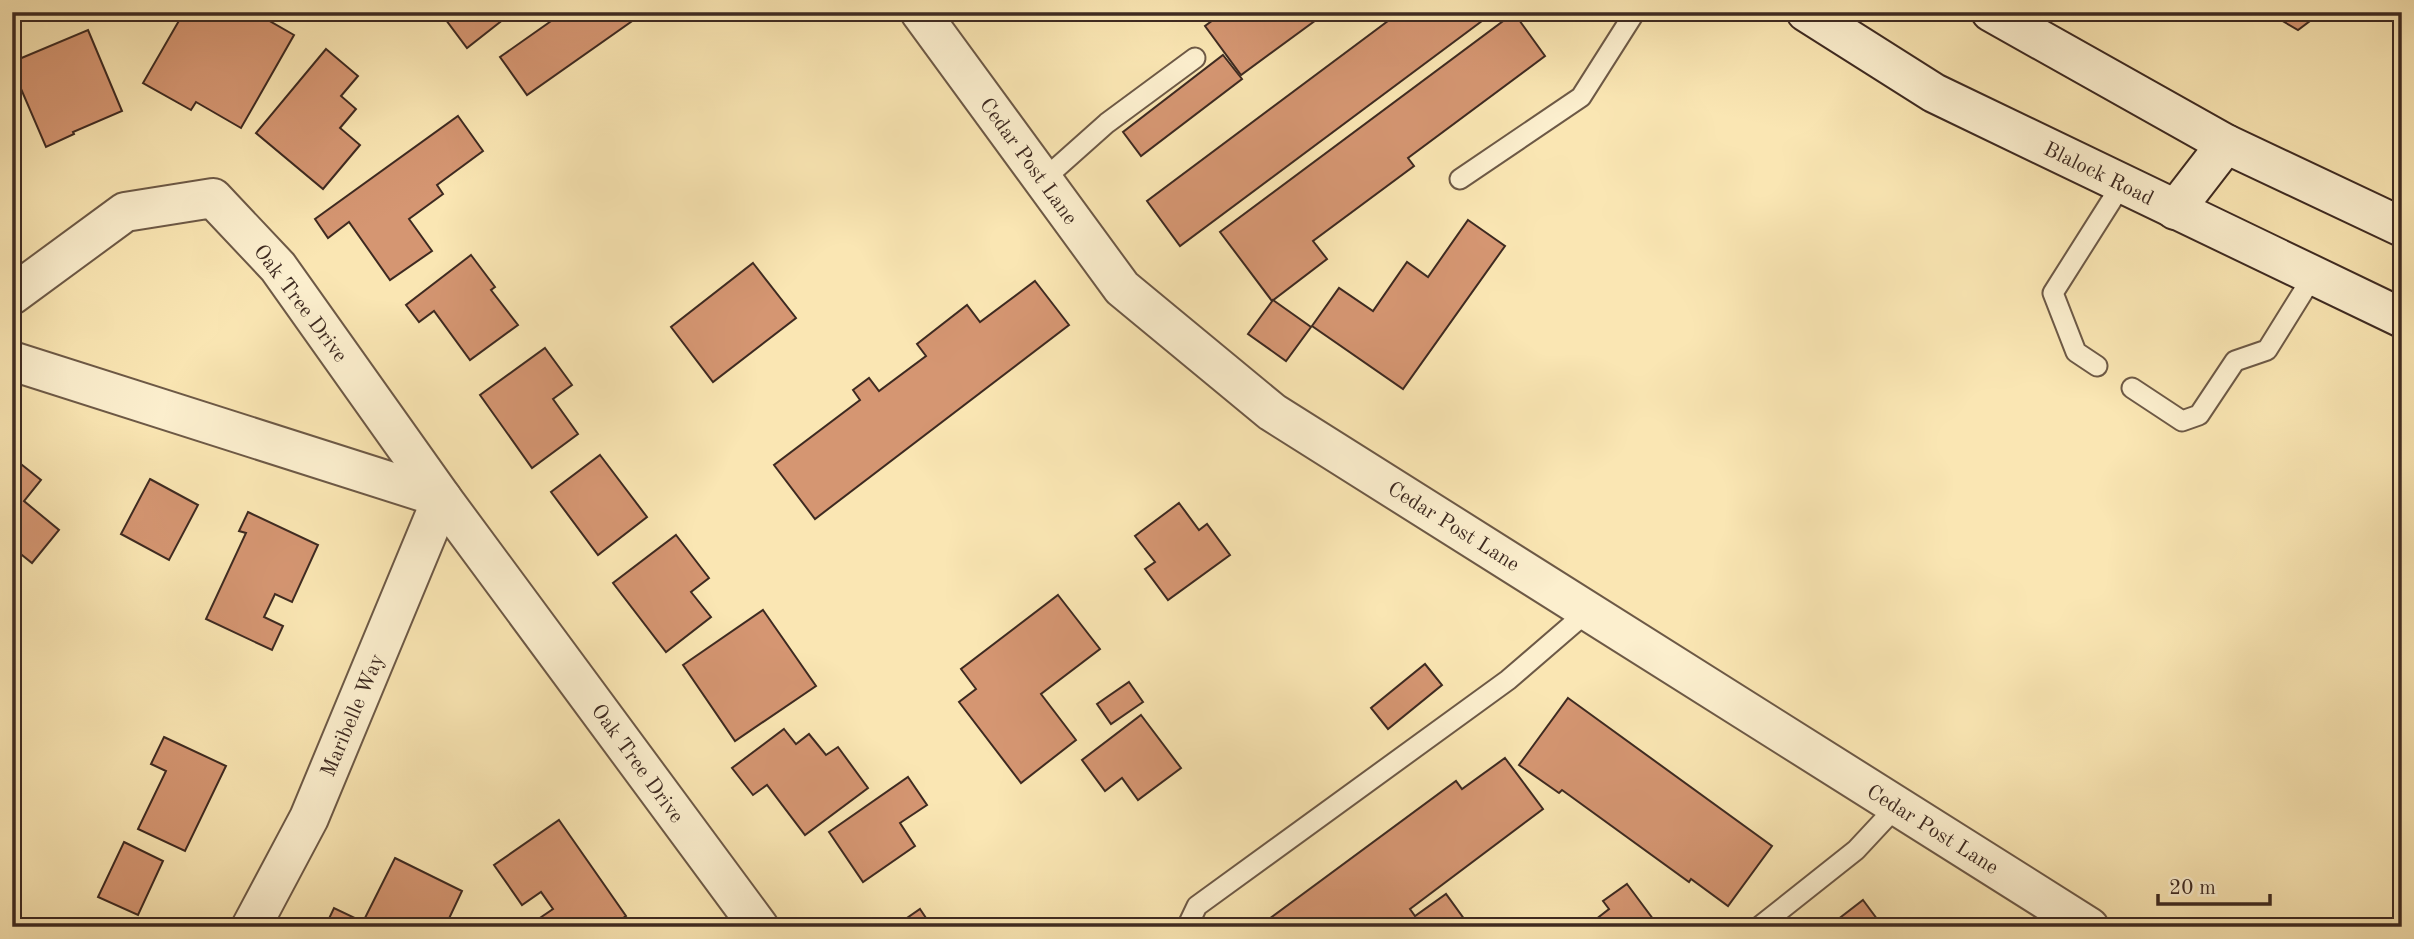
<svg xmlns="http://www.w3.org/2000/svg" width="2414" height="939" viewBox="0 0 2414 939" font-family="'Old Standard TT',serif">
<rect width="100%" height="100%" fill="#fae6b3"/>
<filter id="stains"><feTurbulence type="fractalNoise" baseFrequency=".00286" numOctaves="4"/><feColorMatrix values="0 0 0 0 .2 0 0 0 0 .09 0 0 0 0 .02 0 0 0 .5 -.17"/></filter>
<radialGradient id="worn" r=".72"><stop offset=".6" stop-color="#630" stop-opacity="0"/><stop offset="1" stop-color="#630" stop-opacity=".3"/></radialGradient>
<g fill="#d59672" stroke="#3e2a21" stroke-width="2">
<polygon points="184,12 254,12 294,35 241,128 196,102 191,110 143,83"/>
<polygon points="440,12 513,12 467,48"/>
<polygon points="564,12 645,12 527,95 500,57"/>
<polygon points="1224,12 1327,12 1241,75 1205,26"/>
<polygon points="1400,12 1494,12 1180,246 1147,201"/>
<polygon points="2267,12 2322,12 2298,30"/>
<polygon points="1514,13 1545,56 1408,158 1414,166 1313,241 1327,259 1272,301 1220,232"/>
<polygon points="88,30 122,111 73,132 74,134 46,147 12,68 12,62"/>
<polygon points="326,49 358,76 341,96 356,109 340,128 360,145 323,189 256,133"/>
<polygon points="1223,55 1242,79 1141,156 1123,132"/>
<polygon points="458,116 483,151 437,185 443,194 409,219 432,251 390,280 349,222 328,238 315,219"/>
<polygon points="1468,220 1505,246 1403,389 1312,326 1339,288 1373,311 1407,262 1428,277"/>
<polygon points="471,255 495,287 491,290 518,325 470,360 434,311 419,322 406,305"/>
<polygon points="753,263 796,318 713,382 671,327"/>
<polygon points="1035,281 1069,325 815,519 774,465 860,400 853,390 869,378 879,391 926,356 917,344 967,305 980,322"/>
<polygon points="1273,300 1311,327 1286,361 1248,334"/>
<polygon points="545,348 572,385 553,399 578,434 532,468 480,395"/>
<polygon points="600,455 647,517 598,555 551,492"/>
<polygon points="12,457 41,480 24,501 59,530 32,563 12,547"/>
<polygon points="150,479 198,505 169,560 121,534"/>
<polygon points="1179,503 1199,530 1207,524 1230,555 1168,600 1145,569 1155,562 1135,536"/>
<polygon points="248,512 318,545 292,602 275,594 264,617 283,626 272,650 206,619 246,533 239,531"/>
<polygon points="676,535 709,578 691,592 711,617 666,652 613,583"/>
<polygon points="1058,595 1100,649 1041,694 1076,740 1021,783 959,702 976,689 961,669"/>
<polygon points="763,610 816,686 735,741 683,665"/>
<polygon points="1425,664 1442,685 1388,729 1371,708"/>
<polygon points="1129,682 1143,702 1111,724 1097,704"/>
<polygon points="1568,698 1772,846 1728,906 1691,879 1689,882 1562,790 1559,793 1519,765"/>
<polygon points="1141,715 1181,768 1138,800 1122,778 1105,791 1082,760"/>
<polygon points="12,722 20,726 12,738"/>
<polygon points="784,729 796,744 809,734 826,755 838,747 868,788 805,835 767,785 753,795 732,768"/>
<polygon points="164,737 226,766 185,851 138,829 166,771 151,764"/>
<polygon points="1505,758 1543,809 1410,909 1415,916 1446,894 1470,927 1394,927 1391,922 1385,927 1258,927 1456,781 1462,789"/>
<polygon points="908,777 927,805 900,823 915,846 863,882 829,832"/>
<polygon points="559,820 626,916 610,927 533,927 531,924 553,909 541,892 522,905 494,865"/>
<polygon points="124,842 163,861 138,915 98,897"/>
<polygon points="395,858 462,891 445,927 325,927 334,908 363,922"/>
<polygon points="1627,884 1659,927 1586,927 1609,909 1603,901"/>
<polygon points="1863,900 1883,927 1828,927"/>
<polygon points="920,909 932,927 894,927"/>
</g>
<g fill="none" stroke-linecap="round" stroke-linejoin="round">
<defs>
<g id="service">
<polyline points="1460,179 1581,97 1635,12"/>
<polyline points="1043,180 1107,123 1195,58"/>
<polyline points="2097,366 2076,352 2053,293 2122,184"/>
<polyline points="2132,388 2182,421 2199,415 2235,361 2267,350 2313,276"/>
<polyline points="1187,927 1197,906 1508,680 1588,611"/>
<polyline points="1759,927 1856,850 1897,806"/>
</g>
<g id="minor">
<polyline points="920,12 1122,288 1272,412 2089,927"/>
<polyline points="12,295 125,212 213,198 278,267 442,498 309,818 251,927"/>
<polyline points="12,361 442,498 759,927"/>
</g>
<g id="secondary">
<polyline points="1806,12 1934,93 2402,318"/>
<polyline points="1991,12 2226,144 2402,227"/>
<polyline points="2175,210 2226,144"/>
</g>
</defs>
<use href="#service" stroke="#6d5946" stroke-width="23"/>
<use href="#minor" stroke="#6d5946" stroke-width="42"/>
<use href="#secondary" stroke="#3e2a21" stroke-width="42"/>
<use href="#service" stroke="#fcefce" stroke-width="19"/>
<use href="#minor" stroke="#fcefce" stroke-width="38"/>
<use href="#secondary" stroke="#fcefce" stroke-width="38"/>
</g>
<g text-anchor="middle" stroke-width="7" stroke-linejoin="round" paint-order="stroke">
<g font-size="21" fill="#3e2a21" stroke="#fcefce">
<text transform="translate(1029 161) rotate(54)" y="7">Cedar Post Lane</text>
<text transform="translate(2099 173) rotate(26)" y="7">Blalock Road</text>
<text transform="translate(301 303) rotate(53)" y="7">Oak Tree Drive</text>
<text transform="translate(1454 526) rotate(32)" y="7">Cedar Post Lane</text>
<text transform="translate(352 715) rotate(-67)" y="7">Maribelle Way</text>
<text transform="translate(638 763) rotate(54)" y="7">Oak Tree Drive</text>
<text transform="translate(1933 829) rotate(32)" y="7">Cedar Post Lane</text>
</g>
</g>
<rect width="2414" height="939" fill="none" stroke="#fae6b3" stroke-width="42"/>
<rect x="14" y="14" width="2386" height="911" fill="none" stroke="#3e2a21" stroke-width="3.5"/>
<rect x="21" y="21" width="2372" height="897" fill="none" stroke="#3e2a21" stroke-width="2"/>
<path d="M2158 894v10h112v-10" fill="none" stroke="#3e2a21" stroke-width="3.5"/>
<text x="2169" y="894" font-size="21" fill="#3e2a21" stroke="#fcefce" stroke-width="5" paint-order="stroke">20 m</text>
<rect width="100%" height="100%" filter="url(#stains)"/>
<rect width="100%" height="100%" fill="url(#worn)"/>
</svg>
